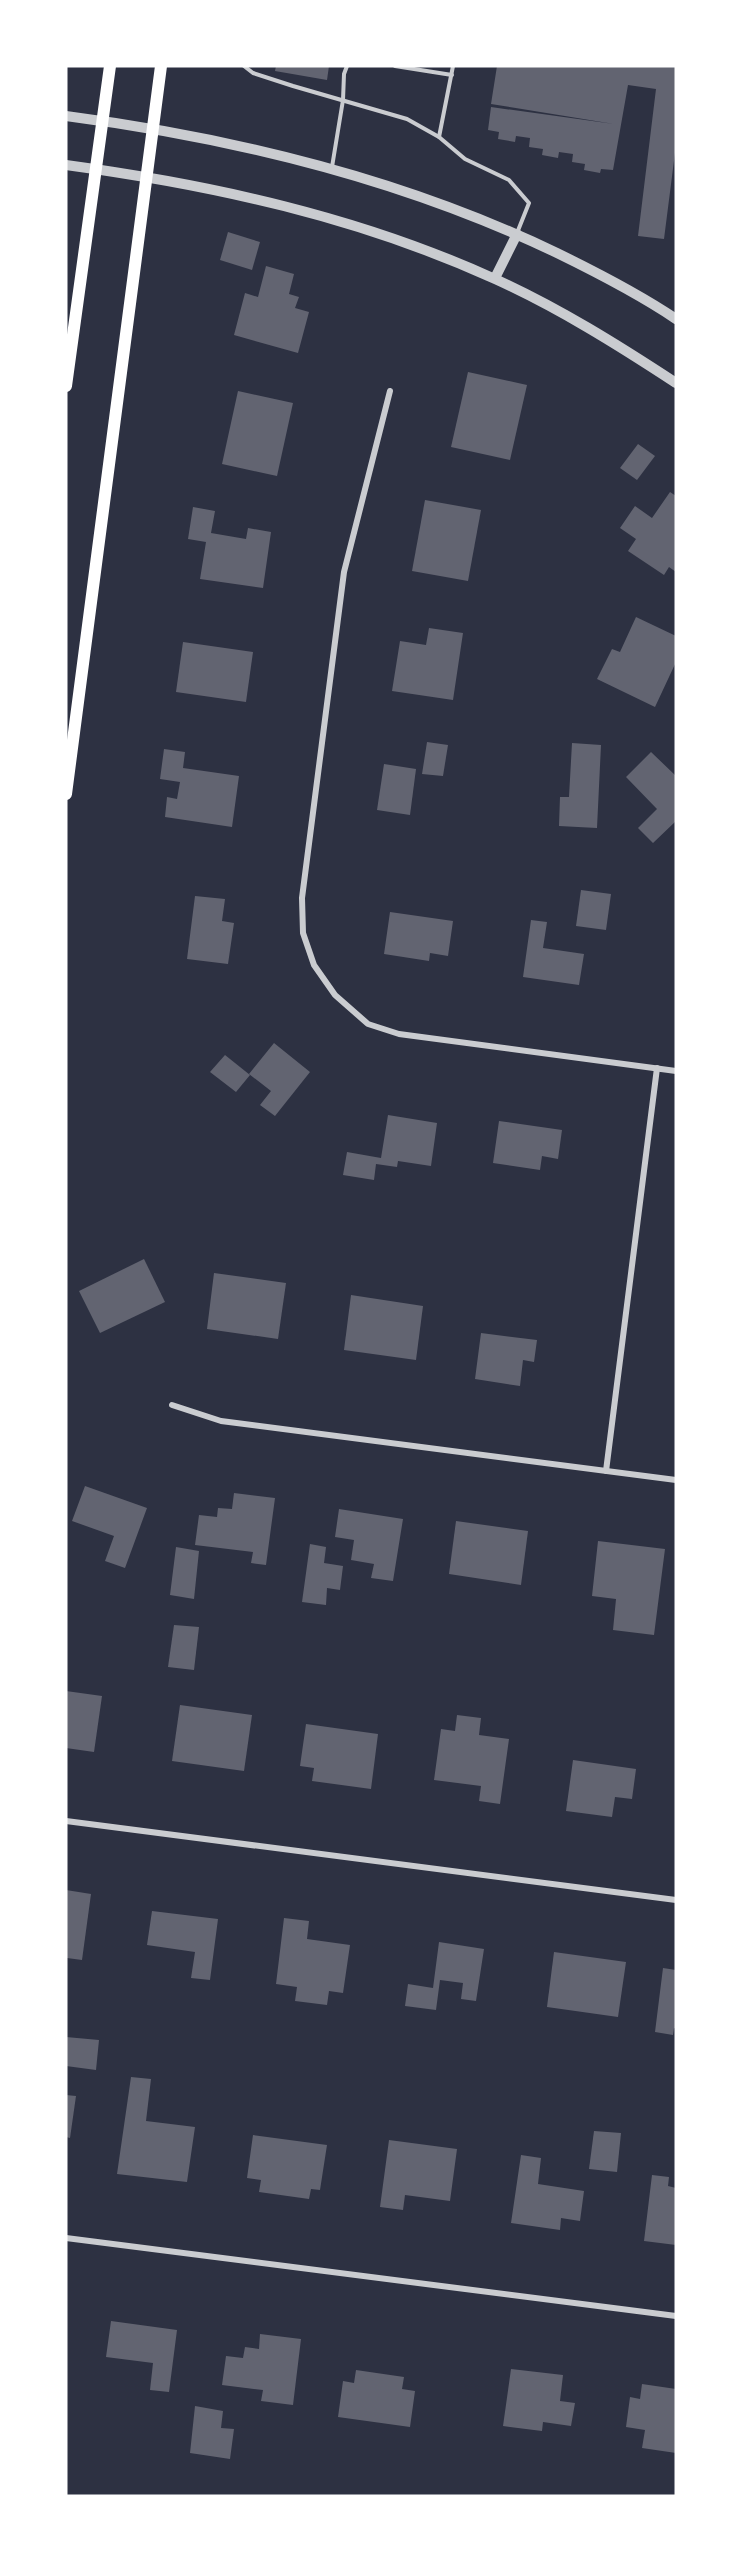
<svg xmlns="http://www.w3.org/2000/svg" width="742" height="2562" viewBox="0 0 742 2562" font-family="'Sofia Sans Condensed',sans-serif">
<rect width="100%" height="100%" fill="#2d3142"/>
<g fill="#626471">
<polygon points="276,66 329,66 327,80 275,71"/>
<polygon points="497,66 676,66 676,145 664,239 638,236 656,89 628,85 613,170 601,169 600,173 584,170 585,164 572,162 573,154 559,152 558,158 542,155 543,149 529,147 530,138 516,136 515,142 498,139 499,132 488,130 491,107 614,124 491,104"/>
<polygon points="228,232 260,242 252,270 220,260"/>
<polygon points="266,266 294,274 289,294 299,297 295,308 309,312 298,353 234,335 245,293 258,297"/>
<polygon points="468,372 527,385 510,460 451,447"/>
<polygon points="238,391 293,403 277,476 222,464"/>
<polygon points="638,444 655,456 637,480 620,468"/>
<polygon points="670,492 676,496 676,572 669,567 664,575 628,551 636,539 620,528 635,506 652,518"/>
<polygon points="425,500 481,510 468,581 412,571"/>
<polygon points="193,507 215,511 211,533 246,539 248,528 271,532 263,588 200,579 206,542 188,539"/>
<polygon points="636,617 676,636 676,662 655,707 597,679 612,649 620,652"/>
<polygon points="429,628 463,633 453,700 392,691 400,641 426,645"/>
<polygon points="183,642 253,652 246,702 176,692"/>
<polygon points="427,742 448,745 443,776 422,774"/>
<polygon points="572,743 601,745 597,828 559,826 560,797 569,797"/>
<polygon points="164,749 185,752 183,768 239,776 232,827 165,817 167,797 177,799 180,782 160,779"/>
<polygon points="651,752 676,776 676,821 653,843 638,828 657,809 626,777"/>
<polygon points="384,764 416,769 410,815 377,810"/>
<polygon points="581,890 611,894 606,930 576,926"/>
<polygon points="195,896 225,899 222,921 234,923 228,964 187,959"/>
<polygon points="390,912 453,921 448,956 430,953 429,961 384,954"/>
<polygon points="531,920 547,922 543,948 584,954 579,985 523,977"/>
<polygon points="274,1043 310,1072 275,1116 260,1105 271,1091 249,1074"/>
<polygon points="225,1055 250,1075 236,1092 210,1072"/>
<polygon points="388,1115 437,1123 431,1166 398,1161 397,1167 376,1164 374,1180 343,1175 347,1152 381,1158"/>
<polygon points="499,1121 562,1130 558,1159 542,1156 540,1170 493,1163"/>
<polygon points="144,1259 165,1302 100,1333 79,1291"/>
<polygon points="214,1273 286,1283 278,1339 207,1329"/>
<polygon points="351,1295 423,1306 416,1360 344,1350"/>
<polygon points="481,1333 537,1340 534,1362 523,1360 520,1386 475,1379"/>
<polygon points="85,1486 147,1508 125,1568 105,1561 114,1536 72,1521"/>
<polygon points="234,1493 275,1498 266,1565 251,1563 253,1552 195,1545 199,1515 217,1517 218,1508 232,1509"/>
<polygon points="339,1509 403,1519 393,1581 371,1578 374,1564 351,1560 354,1540 335,1537"/>
<polygon points="456,1521 528,1531 521,1585 449,1574"/>
<polygon points="598,1541 665,1549 654,1635 613,1630 616,1599 592,1596"/>
<polygon points="310,1544 326,1547 324,1563 343,1566 340,1590 327,1588 326,1605 302,1602"/>
<polygon points="176,1547 199,1551 194,1599 170,1595"/>
<polygon points="174,1625 199,1627 194,1670 168,1667"/>
<polygon points="66,1691 102,1696 94,1752 66,1748"/>
<polygon points="180,1705 252,1715 244,1771 172,1761"/>
<polygon points="457,1715 481,1718 479,1735 509,1739 500,1804 479,1801 481,1786 434,1780 441,1729 455,1731"/>
<polygon points="306,1724 378,1734 371,1789 312,1781 314,1768 300,1766"/>
<polygon points="573,1760 636,1769 632,1799 615,1797 612,1817 566,1811"/>
<polygon points="66,1890 91,1894 82,1960 67,1958"/>
<polygon points="152,1911 218,1919 210,1980 191,1978 195,1952 147,1945"/>
<polygon points="284,1918 309,1921 307,1939 350,1945 343,1993 329,1991 327,2005 295,2001 297,1987 276,1984"/>
<polygon points="439,1942 484,1949 476,2001 461,1999 463,1983 440,1980 436,2010 405,2006 408,1984 433,1988"/>
<polygon points="554,1952 626,1962 618,2017 547,2007"/>
<polygon points="663,1968 676,1970 676,2029 674,2028 673,2035 655,2032"/>
<polygon points="66,2037 99,2040 96,2070 66,2066"/>
<polygon points="131,2077 151,2079 146,2121 195,2127 187,2182 117,2174"/>
<polygon points="66,2095 76,2096 70,2138 66,2137"/>
<polygon points="594,2131 621,2133 617,2172 589,2169"/>
<polygon points="253,2135 327,2145 320,2190 311,2189 309,2199 259,2192 261,2180 247,2178"/>
<polygon points="389,2140 457,2149 450,2201 405,2195 403,2210 380,2207"/>
<polygon points="521,2155 541,2158 538,2184 584,2191 580,2221 561,2218 560,2230 511,2223"/>
<polygon points="652,2175 669,2177 668,2186 676,2188 676,2245 644,2241"/>
<polygon points="111,2321 177,2330 169,2392 150,2390 153,2363 106,2357"/>
<polygon points="260,2334 301,2339 293,2405 261,2401 263,2390 222,2385 226,2356 243,2358 245,2347 259,2349"/>
<polygon points="511,2369 563,2375 560,2401 575,2403 571,2426 543,2422 542,2431 503,2426"/>
<polygon points="356,2370 404,2377 402,2389 415,2391 410,2427 338,2417 343,2381 354,2383"/>
<polygon points="642,2384 676,2389 676,2453 642,2448 645,2430 626,2427 630,2397 640,2399"/>
<polygon points="195,2406 223,2411 221,2428 234,2429 230,2459 190,2453"/>
</g>
<g fill="none" stroke-linecap="round" stroke-linejoin="round">
<g stroke="#caccd0" stroke-width="4">
<polyline points="244,66 253,73 293,86 407,119 439,137 465,159 509,180 529,203 517,233"/>
<polyline points="395,66 452,75"/>
<polyline points="439,137 453,66"/>
<polyline points="332,167 343,100 344,74 347,66"/>
</g>
<g stroke="#caccd0" stroke-width="6">
<polyline points="390,391 344,572 302,898 303,933 314,965 335,995 368,1024 399,1034 676,1071"/>
<polyline points="172,1405 221,1421 676,1480"/>
<polyline points="606,1471 657,1068"/>
<polyline points="66,1821 676,1900"/>
<polyline points="66,2238 676,2316"/>
</g>
<g stroke="#caccd0" stroke-width="10">
<path d="M66 116C235 138 403 179 557 253 598 273 639 294 676 319"/>
<path d="M66 165C213 185 359 217 495 279 559 308 618 345 676 383"/>
<polyline points="495,278 517,234"/>
</g>
<g stroke="#fff" stroke-width="12">
<polyline points="66,386 110,66"/>
<polyline points="66,794 161,66"/>
</g>
</g>
<rect width="742" height="2562" fill="none" stroke="#ffffff" stroke-width="135"/>
</svg>
